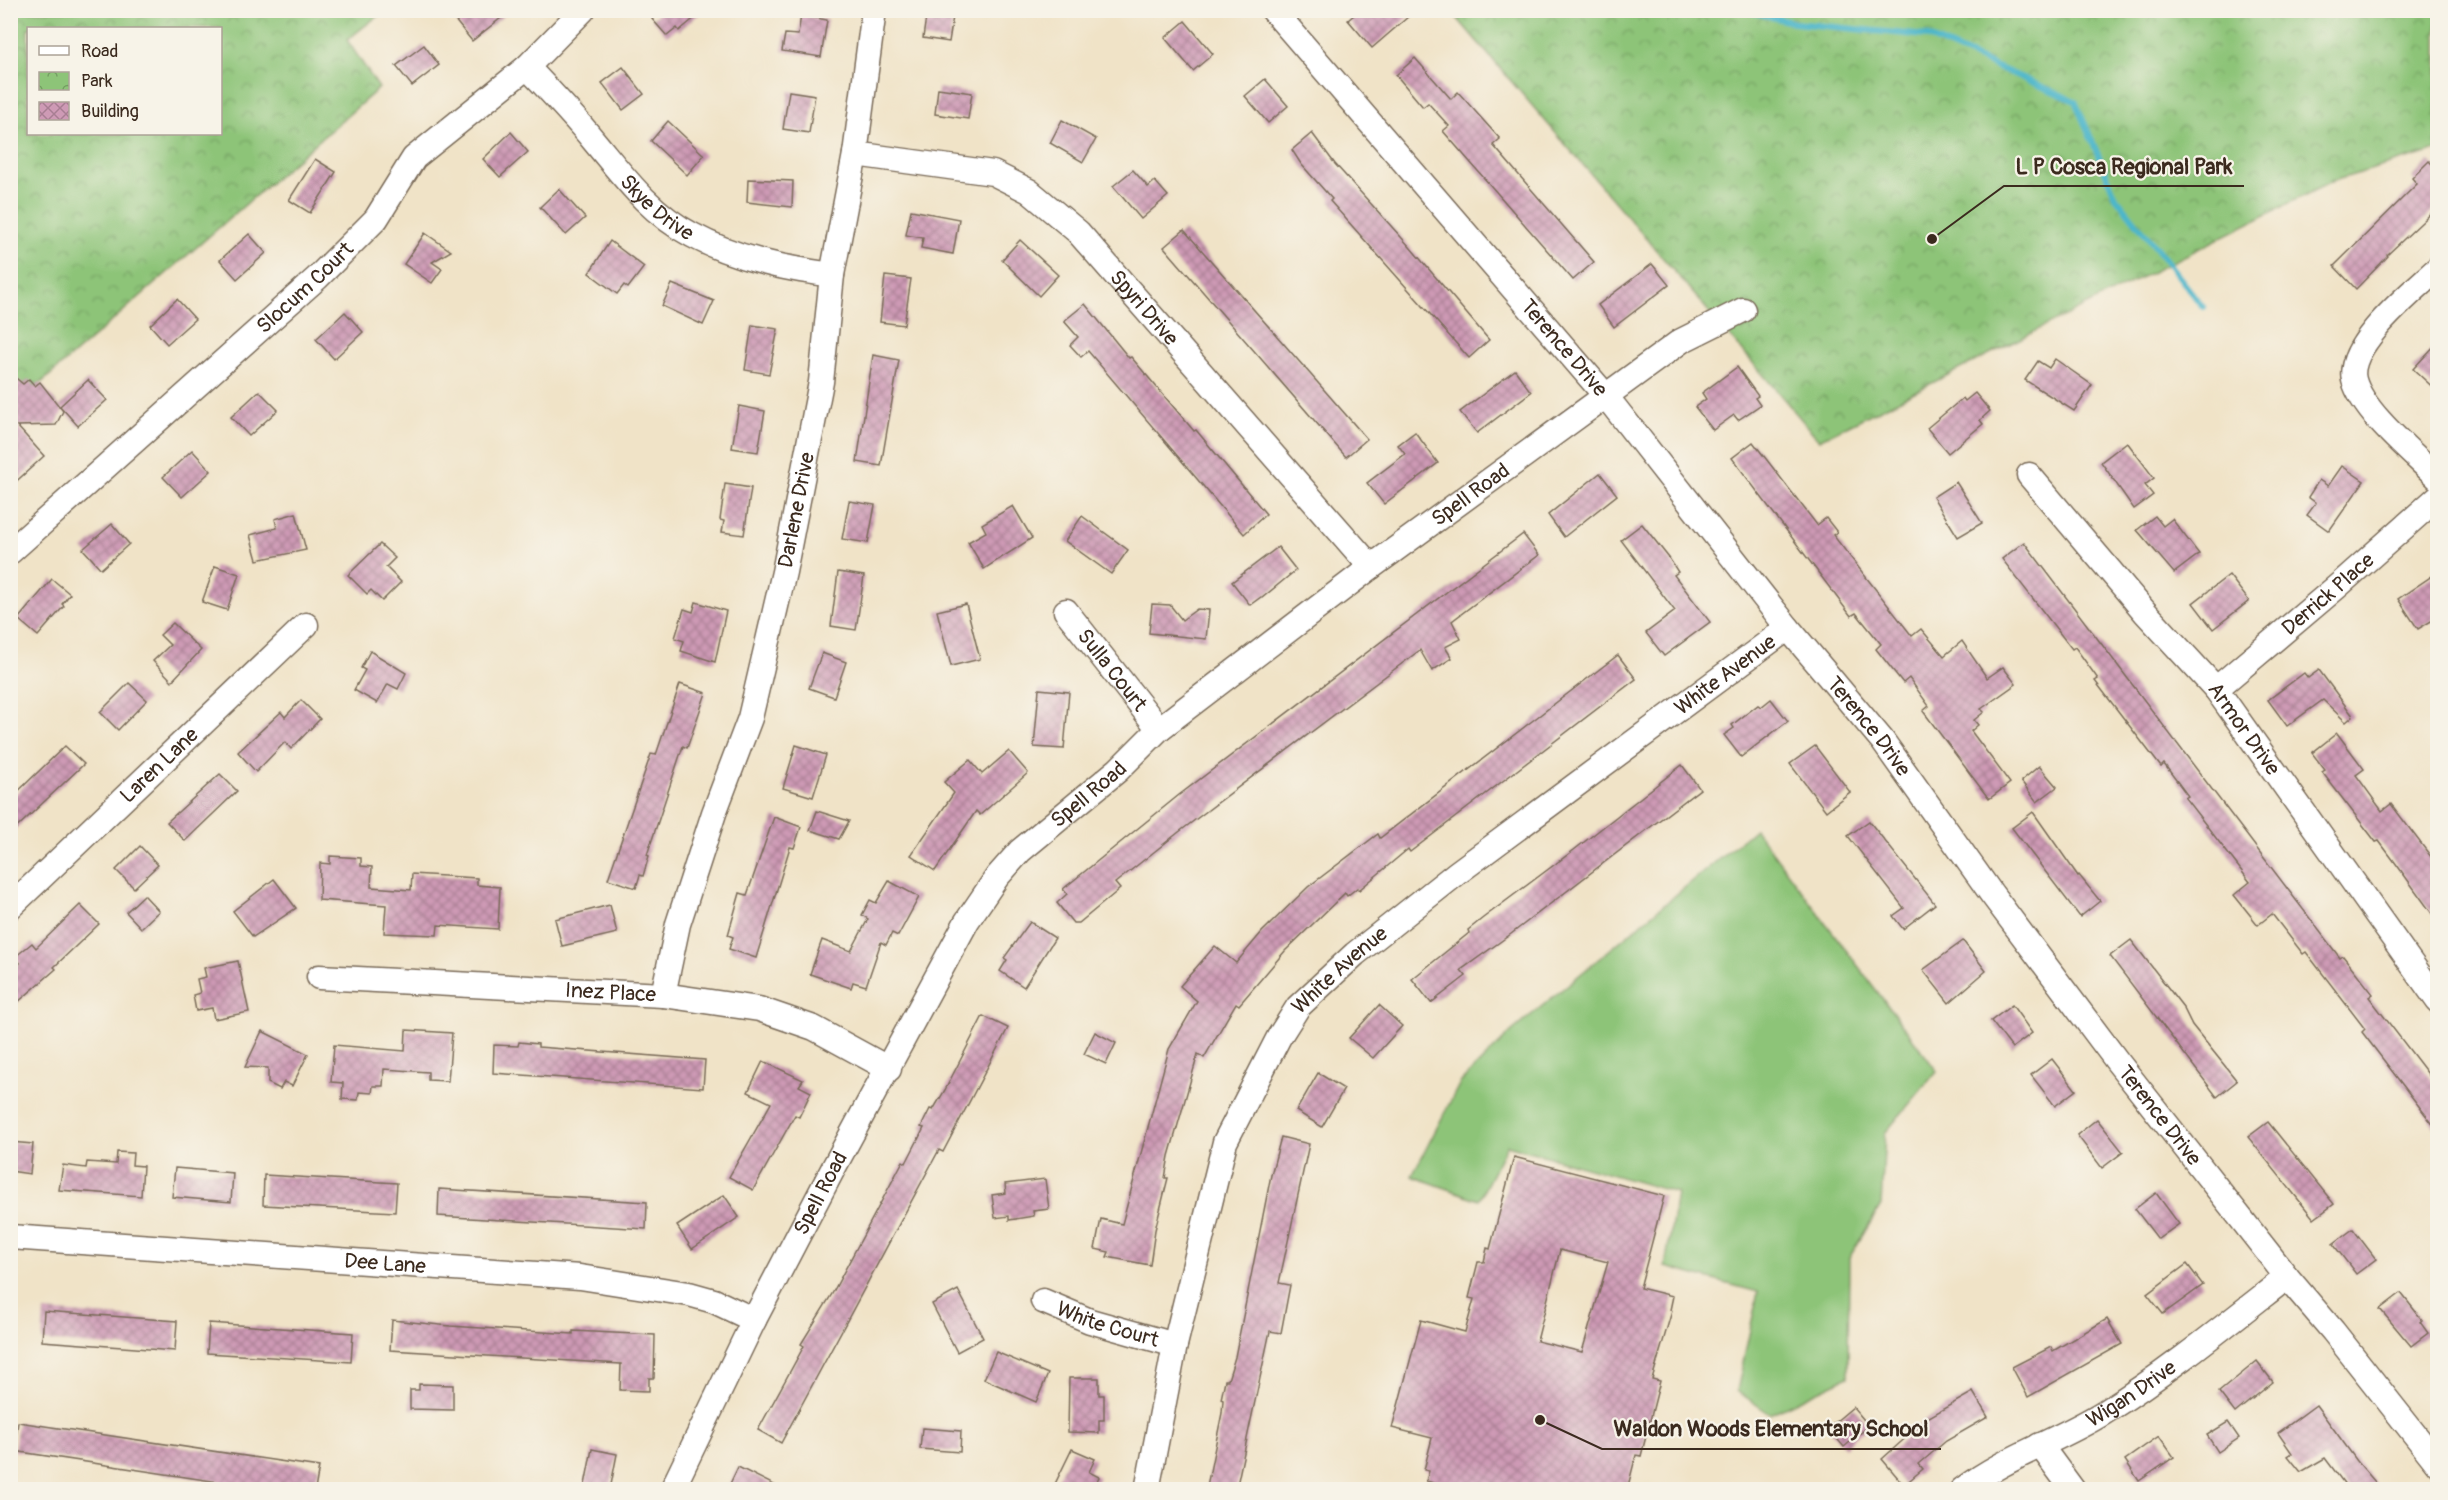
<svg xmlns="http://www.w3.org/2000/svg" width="2448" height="1500" viewBox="0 0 2448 1500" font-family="Pangolin,sans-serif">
<defs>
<pattern id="park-crowns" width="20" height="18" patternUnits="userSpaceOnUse" patternTransform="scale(1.5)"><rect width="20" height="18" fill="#8dc478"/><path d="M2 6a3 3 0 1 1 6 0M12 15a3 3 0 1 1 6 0" fill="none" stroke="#749f62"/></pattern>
<pattern id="building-cross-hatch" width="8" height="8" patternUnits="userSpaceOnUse" patternTransform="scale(1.5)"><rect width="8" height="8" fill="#ce9ab5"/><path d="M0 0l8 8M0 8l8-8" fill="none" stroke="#a87e93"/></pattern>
</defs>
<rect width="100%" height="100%" fill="#f7f3e8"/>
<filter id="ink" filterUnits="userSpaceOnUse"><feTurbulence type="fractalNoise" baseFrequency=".0167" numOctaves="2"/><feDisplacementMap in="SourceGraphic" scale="12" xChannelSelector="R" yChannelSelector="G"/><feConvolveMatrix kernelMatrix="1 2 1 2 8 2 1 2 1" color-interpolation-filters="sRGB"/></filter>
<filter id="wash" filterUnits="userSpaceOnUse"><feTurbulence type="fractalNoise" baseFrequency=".008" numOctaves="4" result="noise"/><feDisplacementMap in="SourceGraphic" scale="24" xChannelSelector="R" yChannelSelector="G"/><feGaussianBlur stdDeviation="1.35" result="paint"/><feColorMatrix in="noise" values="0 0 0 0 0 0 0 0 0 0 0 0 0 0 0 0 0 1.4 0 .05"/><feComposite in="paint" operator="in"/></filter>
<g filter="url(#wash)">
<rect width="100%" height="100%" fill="#f0e3c7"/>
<polygon fill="#8dc478" stroke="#64774b" stroke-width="1.5" points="1755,829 1937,1071 1885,1133 1881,1205 1849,1258 1848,1377 1770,1414 1737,1391 1758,1292 1665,1267 1677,1193 1507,1145 1479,1200 1412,1176 1460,1083 1512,1031"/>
<g fill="url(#park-crowns)" stroke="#64774b" stroke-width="1.5" fill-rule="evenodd">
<path d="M11 11H384L347 40 379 88 11 409ZM28 28H220V134H28Z"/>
<polygon points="1451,11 2437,11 2437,150 2333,181 1819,440"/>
</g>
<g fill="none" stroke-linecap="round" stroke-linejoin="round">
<polyline stroke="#4cb6ca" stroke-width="6" points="1745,10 1795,23 1926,36 2075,101 2116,197 2203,307"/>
</g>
<g id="blocks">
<g fill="url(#building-cross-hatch)" fill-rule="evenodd">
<polygon points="464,10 511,10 472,41 454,19"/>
<polygon points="663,10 704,10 679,31 677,28 667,36 652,19"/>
<polygon points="927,10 954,10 949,42 923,38"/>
<polygon points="1360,10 1416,10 1372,48 1348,20"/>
<polygon points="801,15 827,20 821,57 782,51 785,34 798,35"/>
<polygon points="1185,21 1213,54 1193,71 1165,38"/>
<polygon points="424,45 439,65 412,86 396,66"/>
<polygon points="1415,58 1451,99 1458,92 1500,139 1493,145 1594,262 1573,280 1443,131 1449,126 1428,103 1423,107 1396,75"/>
<polygon points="623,67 644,94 623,110 602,83"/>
<polygon points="1265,79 1288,106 1268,123 1245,96"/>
<polygon points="938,88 972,93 968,119 935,114"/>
<polygon points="789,91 815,95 809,133 783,129"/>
<polygon points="1062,120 1096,139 1083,162 1050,143"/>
<polygon points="668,121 704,155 687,175 651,141"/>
<polygon points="511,132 528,152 500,177 483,159"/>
<polygon points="1312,133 1335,164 1410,247 1489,340 1469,358 1330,201 1332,199 1301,164 1292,150"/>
<polygon points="315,159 336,172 310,213 289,200"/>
<polygon points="2429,161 2438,170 2438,207 2387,255 2388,256 2356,289 2334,266 2417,184 2412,178"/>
<polygon points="1133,170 1148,187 1155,181 1168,196 1141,219 1113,186"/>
<polygon points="748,179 793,181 792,207 747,202"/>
<polygon points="559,189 585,218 566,235 540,207"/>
<polygon points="911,210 959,219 953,254 921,248 923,238 906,235"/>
<polygon points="1184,230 1367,439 1346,457 1164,247"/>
<polygon points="425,233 451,251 432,262 442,269 432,283 404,264"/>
<polygon points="249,234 266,253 237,279 220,260"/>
<polygon points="1020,240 1058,275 1039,296 1002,260"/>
<polygon points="610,241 644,267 628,288 624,285 617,294 589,273"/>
<polygon points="1652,264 1669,285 1614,327 1598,305"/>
<polygon points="885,276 911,279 904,325 880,322"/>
<polygon points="672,284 714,301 703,325 662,306"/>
<polygon points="177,299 195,319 167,344 150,325"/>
<polygon points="1085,304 1129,358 1131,357 1194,431 1196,430 1266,514 1244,534 1088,351 1081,357 1070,345 1078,337 1064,321"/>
<polygon points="345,312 363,332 334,359 316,339"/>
<polygon points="752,325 778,329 769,374 745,370"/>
<polygon points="2438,342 2438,392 2413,369"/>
<polygon points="873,355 899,360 881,466 857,462"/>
<polygon points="2055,359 2092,385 2074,411 2025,380 2038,361 2049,368"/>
<polygon points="1737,367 1758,396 1755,398 1760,405 1738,420 1734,415 1713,430 1695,407 1706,399 1702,393"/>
<polygon points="1515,370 1531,392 1477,433 1460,412"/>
<polygon points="10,373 23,384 29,379 35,386 40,382 63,411 56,425 17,426 44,456 10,487"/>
<polygon points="88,380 107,400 78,426 60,406"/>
<polygon points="259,391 278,410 249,436 231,417"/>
<polygon points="1975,393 1990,411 1980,420 1983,424 1948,453 1927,428 1963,398 1965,401"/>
<polygon points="739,406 765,411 758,452 732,448"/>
<polygon points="1415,432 1438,463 1384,504 1367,483 1405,454 1398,445"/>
<polygon points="1753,442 1817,525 1826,518 1837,532 1833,535 1912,636 1921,629 1944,656 1962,641 1987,678 2003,667 2016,684 1981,709 1984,712 1974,720 1978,725 1971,731 2010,783 1989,799 1923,711 1929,706 1909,678 1903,683 1876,649 1881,644 1856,613 1851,616 1732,458"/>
<polygon points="2127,442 2154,478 2145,485 2153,495 2134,509 2101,462"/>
<polygon points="192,450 211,471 182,497 163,477"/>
<polygon points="2342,466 2364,481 2329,531 2307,515 2316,503 2308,497 2319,480 2328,486"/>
<polygon points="1600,473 1617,495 1564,537 1548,515"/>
<polygon points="1956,482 1982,523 1958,537 1933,497"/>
<polygon points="725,484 751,488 744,535 722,532 724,521 720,520"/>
<polygon points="849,501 875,505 868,543 842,539"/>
<polygon points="1013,506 1032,538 984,569 968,542 986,532 982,524"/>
<polygon points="296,513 306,550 257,560 250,535 277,528 275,519"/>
<polygon points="1082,516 1128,550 1111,574 1065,541"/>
<polygon points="2155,516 2163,526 2172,519 2199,554 2174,573 2137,530"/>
<polygon points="112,524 129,544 101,569 83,549"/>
<polygon points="1642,524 1669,558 1678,572 1674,575 1710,622 1664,656 1646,633 1675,611 1621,540"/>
<polygon points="1523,534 1539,555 1452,621 1461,639 1445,647 1452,658 1432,671 1420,650 1179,832 1115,883 1120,889 1079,923 1073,923 1057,903 1067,894 1063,889 1179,795"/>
<polygon points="2024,542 2340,958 2343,956 2373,994 2369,997 2438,1087 2438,1131 2362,1032 2365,1029 2306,952 2303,954 2272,914 2258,925 2234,895 2250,882 2185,798 2188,796 2164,764 2161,767 2095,681 2098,679 2075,647 2072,649 2002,559"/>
<polygon points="380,544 395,558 386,567 401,582 382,601 371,590 367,594 348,575"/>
<polygon points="1278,547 1296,570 1262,598 1261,597 1250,605 1232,582"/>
<polygon points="215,566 239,574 227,610 202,602"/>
<polygon points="838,572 864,576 856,630 831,626"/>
<polygon points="2438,572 2438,617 2418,629 2398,599"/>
<polygon points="2229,575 2249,601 2213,629 2193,603"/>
<polygon points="52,579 70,594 62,604 64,606 38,636 18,619"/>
<polygon points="696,602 726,611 715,662 681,651 684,641 675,638 684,609 693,612"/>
<polygon points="966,604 980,659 951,666 937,611"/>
<polygon points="1152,604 1170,605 1182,620 1197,609 1209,610 1206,639 1149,633"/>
<polygon points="173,623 201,650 172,681 153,661 170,645 160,635"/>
<polygon points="370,651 406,673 398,689 388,684 377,703 354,690 365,670 361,668"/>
<polygon points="822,653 846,662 834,697 809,688"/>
<polygon points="1618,655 1636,679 1410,852 1408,849 1359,890 1357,888 1347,896 1345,893 1285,951 1239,1005 1236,1003 1204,1058 1198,1054 1169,1156 1165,1178 1168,1178 1155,1230 1150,1265 1107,1257 1109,1252 1095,1249 1101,1219 1122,1224 1169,1049 1197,1001 1180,986 1215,946 1236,963 1262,932 1308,887 1378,834 1380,838"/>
<polygon points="2319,670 2353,716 2346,722 2323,700 2287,726 2268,700 2304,673 2308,678"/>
<polygon points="129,683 147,700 118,730 100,712"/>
<polygon points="680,684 706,693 687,748 683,746 647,855 649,856 643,876 640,875 636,888 608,879 651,754 656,755"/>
<polygon points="1039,689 1069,692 1064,749 1034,747"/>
<polygon points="1771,699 1788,721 1741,757 1724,735 1734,728 1732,725 1758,705 1761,707"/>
<polygon points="301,700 320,719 291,749 285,742 256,772 238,752 281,712 285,717"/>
<polygon points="2337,733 2364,769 2356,775 2382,811 2391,804 2438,866 2438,922 2394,861 2379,841 2376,842 2322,772 2325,770 2312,753"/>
<polygon points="796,745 826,755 813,797 783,788"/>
<polygon points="65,746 84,764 10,834 10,799"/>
<polygon points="1815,746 1850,792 1826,811 1790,764"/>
<polygon points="1009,751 1028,773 980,815 976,811 935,871 911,855 954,793 944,782 970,760 982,774"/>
<polygon points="1682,765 1700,789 1511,934 1461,970 1466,976 1431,1003 1412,979 1469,933 1468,930 1483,918 1574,850"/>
<polygon points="2039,766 2057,787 2037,802 2021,781"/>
<polygon points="220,774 237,791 185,841 167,822"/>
<polygon points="817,811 849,821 839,839 810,830"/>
<polygon points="2033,812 2078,876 2079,875 2100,901 2080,917 2012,828"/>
<polygon points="774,817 801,827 794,848 790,847 756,958 729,949 733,937 728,935 740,893 747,895"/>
<polygon points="1869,821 1935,904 1903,929 1893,916 1904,908 1848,836"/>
<polygon points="140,846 158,865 134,888 116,870"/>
<polygon points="330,856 361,858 361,866 372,867 371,887 411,890 412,874 477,878 477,885 500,887 498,929 438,925 437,935 384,933 386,905 319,900 320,863 330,864"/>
<polygon points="274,879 296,908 253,937 233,911"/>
<polygon points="889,881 919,897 898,936 892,933 886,945 881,942 866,986 853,982 851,988 810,974 822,940 851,951 868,919 862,915 870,900 876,903"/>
<polygon points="144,895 159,911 141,928 126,912"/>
<polygon points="80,905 99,924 54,967 56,969 10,1009 10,972 20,963 15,957 32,943 36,948"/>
<polygon points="610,905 617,933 562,946 555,919"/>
<polygon points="1030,922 1055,938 1024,987 1000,971 1007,960 1004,958"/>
<polygon points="2131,940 2183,1007 2192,1025 2237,1081 2217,1097 2110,956"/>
<polygon points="1963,941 1986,971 1949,1003 1923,970"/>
<polygon points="238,961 249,1012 214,1019 212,1008 196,1011 193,995 200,993 197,979 206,977 204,968"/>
<polygon points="1379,1005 1402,1026 1373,1058 1349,1038"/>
<polygon points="2012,1005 2032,1033 2012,1048 1991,1021"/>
<polygon points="983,1016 1008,1028 943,1152 939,1150 781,1443 758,1430 804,1346 801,1344 832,1294 903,1161 906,1163 924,1128 921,1127 930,1109 933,1110 945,1090"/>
<polygon points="406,1030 452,1033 448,1081 428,1080 428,1072 384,1069 383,1086 373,1086 372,1093 359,1092 358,1100 342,1099 343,1083 331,1082 334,1045 405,1051"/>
<polygon points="262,1031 308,1054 292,1086 284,1082 280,1089 268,1083 268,1068 245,1067"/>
<polygon points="1095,1032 1116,1043 1106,1064 1084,1054"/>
<polygon points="519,1042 538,1044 538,1047 705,1060 703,1088 493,1073 494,1045 518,1046"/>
<polygon points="2052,1059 2076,1090 2055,1106 2031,1075"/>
<polygon points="763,1061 803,1080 799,1086 811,1092 799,1117 795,1115 753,1190 729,1177 771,1103 748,1092"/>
<polygon points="1318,1073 1344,1089 1322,1127 1296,1111"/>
<polygon points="2097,1119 2123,1152 2102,1168 2077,1135"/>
<polygon points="2268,1122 2334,1204 2314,1219 2248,1137"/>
<polygon points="1281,1137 1309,1144 1279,1283 1290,1285 1281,1333 1270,1331 1236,1490 1222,1490 1207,1486 1222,1413 1223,1400 1221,1399 1225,1380 1228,1380 1235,1357 1271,1175"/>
<polygon points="10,1142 33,1144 30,1174 10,1171"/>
<polygon points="117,1152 133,1153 132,1165 143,1166 141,1196 59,1190 63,1165 86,1168 87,1162 116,1164"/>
<path d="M1514 1157 1664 1196 1640 1288 1673 1296 1670 1310 1672 1311 1652 1379 1660 1381 1641 1456 1636 1455 1627 1490H1459L1426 1481 1429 1471 1424 1470 1432 1438 1392 1428 1421 1320 1465 1332 1474 1299 1469 1298 1478 1262H1484L1487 1248 1490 1249ZM1560 1250 1608 1262 1582 1352 1537 1341Z"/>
<polygon points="175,1168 233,1173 231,1202 172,1197"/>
<polygon points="264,1175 397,1183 395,1212 263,1205"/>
<polygon points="1045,1179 1049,1209 1033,1211 1034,1216 1009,1220 1009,1216 995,1218 992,1195 1006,1193 1005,1184"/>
<polygon points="439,1189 647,1202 646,1229 438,1216"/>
<polygon points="2156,1193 2179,1224 2158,1239 2135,1209"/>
<polygon points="724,1195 739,1217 692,1249 677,1226"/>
<polygon points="2353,1229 2376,1259 2356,1274 2333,1244"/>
<polygon points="2187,1264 2203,1285 2163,1314 2147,1294"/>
<polygon points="958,1290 983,1338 957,1352 932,1304"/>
<polygon points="2401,1293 2423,1321 2420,1322 2428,1333 2411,1346 2380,1309"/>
<polygon points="44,1311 177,1321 175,1351 42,1341"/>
<polygon points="2107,1319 2122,1344 2028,1397 2012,1367 2051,1347 2053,1351"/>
<polygon points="392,1320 450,1326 573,1334 573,1331 655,1335 654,1378 649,1378 649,1391 620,1390 621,1364 390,1350"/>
<polygon points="209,1323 353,1333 351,1362 207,1353"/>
<polygon points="996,1352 1048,1374 1036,1402 984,1379"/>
<polygon points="2257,1361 2273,1382 2235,1413 2219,1392"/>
<polygon points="1069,1378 1099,1378 1099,1395 1104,1395 1104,1420 1099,1420 1099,1433 1068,1432"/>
<polygon points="419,1384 453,1385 453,1410 410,1409 410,1390 419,1390"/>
<polygon points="1973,1392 1988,1417 1946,1441 1919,1464 1923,1469 1904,1485 1882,1459 1929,1417"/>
<polygon points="2316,1405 2357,1461 2382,1490 2349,1490 2325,1458 2301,1472 2288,1456 2292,1453 2278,1433"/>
<polygon points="1853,1407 1869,1426 1844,1447 1828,1428"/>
<polygon points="18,1422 319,1467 315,1490 272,1490 14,1451"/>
<polygon points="2228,1422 2239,1438 2218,1452 2207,1435"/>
<polygon points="922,1428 961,1431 960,1452 920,1449"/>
<polygon points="2159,1436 2174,1457 2139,1481 2125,1460"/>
<polygon points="592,1449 617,1454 610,1490 584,1490"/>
<polygon points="1072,1449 1095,1459 1089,1472 1099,1477 1092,1490 1052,1490"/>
<polygon points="738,1467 784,1490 727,1490"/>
</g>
</g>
</g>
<g filter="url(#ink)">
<use href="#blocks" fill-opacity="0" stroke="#7a6b59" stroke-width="1.5"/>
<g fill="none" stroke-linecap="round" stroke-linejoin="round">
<defs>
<g id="minor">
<path id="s1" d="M1273 10 1605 395 1788 628 1882 740 1991 893 2117 1061 2287 1277 2333 1331 2438 1464"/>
<path id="s2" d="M527 67C550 91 573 115 594 141 624 177 650 213 692 235 736 259 784 268 832 275"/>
<path id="s3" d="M855 154 993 173 1029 191 1078 232 1371 567"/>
<path d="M2438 268C2415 290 2345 345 2354 380 2363 413 2413 453 2438 478"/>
<path id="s4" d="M2029 475 2145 612 2216 689 2438 1001"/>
<path id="s5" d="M10 552 317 278 376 219 414 158 527 67 583 10"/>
<path id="s6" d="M1066 611 1159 729"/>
<path id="s7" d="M2216 689 2339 585 2438 497"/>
<path id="s8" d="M10 907 306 625"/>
<path id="s9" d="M319 977 663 995 759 1009 814 1028 889 1069"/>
<path id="s10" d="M663 995 678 924 714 813 750 718 784 572 821 382 832 275 855 154 874 10"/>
<path id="s11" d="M10 1237 580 1277 689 1294 714 1301 754 1320"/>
<path id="s12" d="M1043 1301 1090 1321 1175 1345"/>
<polyline points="2040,1445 2073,1490"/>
<path id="s13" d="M672 1490 754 1320 834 1167 967 921 997 877 1020 851 1118 770 1159 729 1371 567 1681 341 1743 310"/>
<path id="s14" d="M1147 1490 1175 1345 1225 1142 1279 1037 1298 1007 1355 954 1457 873 1788 628"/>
<path id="s15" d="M1962 1490C2005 1457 2058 1441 2103 1413 2167 1373 2227 1324 2287 1277"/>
</g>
</defs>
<use href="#minor" stroke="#7a6b59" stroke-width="27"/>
<use href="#minor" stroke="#fff" stroke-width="24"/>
</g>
</g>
<g text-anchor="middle" stroke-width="4.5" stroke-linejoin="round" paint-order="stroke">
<g font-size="21" fill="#3b2a1e" stroke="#f7f3e8">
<text dy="7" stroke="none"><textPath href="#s2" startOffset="192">Skye Drive</textPath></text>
<text dy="7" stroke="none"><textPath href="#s5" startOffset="396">Slocum Court</textPath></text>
<text dy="7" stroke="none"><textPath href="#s3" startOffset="344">Spyri Drive</textPath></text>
<text dy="7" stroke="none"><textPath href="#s1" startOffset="446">Terence Drive</textPath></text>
<text dy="7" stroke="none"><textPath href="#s13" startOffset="1304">Spell Road</textPath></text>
<text dy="7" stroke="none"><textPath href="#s10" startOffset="504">Darlene Drive</textPath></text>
<text dy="7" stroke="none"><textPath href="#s7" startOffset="147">Derrick Place</textPath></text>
<text dy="7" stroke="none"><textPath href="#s6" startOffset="75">Sulla Court</textPath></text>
<text dy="7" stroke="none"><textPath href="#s14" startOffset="1052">White Avenue</textPath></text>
<text dy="7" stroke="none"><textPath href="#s1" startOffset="932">Terence Drive</textPath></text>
<text dy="7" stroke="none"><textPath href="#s4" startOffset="333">Armor Drive</textPath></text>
<text dy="7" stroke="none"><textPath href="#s8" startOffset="206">Laren Lane</textPath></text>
<text dy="7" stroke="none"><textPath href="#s13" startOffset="818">Spell Road</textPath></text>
<text dy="7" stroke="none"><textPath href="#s14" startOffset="566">White Avenue</textPath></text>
<text dy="7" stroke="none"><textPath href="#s9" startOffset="292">Inez Place</textPath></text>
<text dy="7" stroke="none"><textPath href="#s1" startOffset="1418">Terence Drive</textPath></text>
<text dy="7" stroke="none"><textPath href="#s13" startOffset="332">Spell Road</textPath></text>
<text dy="7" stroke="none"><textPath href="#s11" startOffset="376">Dee Lane</textPath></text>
<text dy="7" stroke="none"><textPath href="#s12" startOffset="69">White Court</textPath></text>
<text dy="7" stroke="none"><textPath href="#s15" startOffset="195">Wigan Drive</textPath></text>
</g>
</g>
<path fill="none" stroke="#3b2a1e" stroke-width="2" d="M1932 239L2004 186H2244M1540 1420L1602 1449H1941"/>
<g fill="#3b2a1e" stroke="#f7f3e8" stroke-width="2">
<circle cx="1932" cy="239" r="6"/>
<circle cx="1540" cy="1420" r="6"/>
</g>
<g font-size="22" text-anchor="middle" font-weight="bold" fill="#3b2a1e" stroke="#f7f3e8" stroke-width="4.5" stroke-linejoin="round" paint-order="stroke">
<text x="2124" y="174">L P Cosca Regional Park</text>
<text x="1771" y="1436">Waldon Woods Elementary School</text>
</g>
<rect width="2448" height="1500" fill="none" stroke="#f7f3e8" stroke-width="36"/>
<rect x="27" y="27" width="195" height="108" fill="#f7f3e8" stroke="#aca397" stroke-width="1.5"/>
<rect x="39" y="46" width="30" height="9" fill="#ffffff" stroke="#aca397" stroke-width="1.5"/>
<text x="81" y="57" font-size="18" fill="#3b2a1e">Road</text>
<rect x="39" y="72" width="30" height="18" fill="url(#park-crowns)" stroke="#aca397" stroke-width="1.5"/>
<text x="81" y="87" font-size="18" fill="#3b2a1e">Park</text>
<rect x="39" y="102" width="30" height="18" fill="url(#building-cross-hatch)" stroke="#aca397" stroke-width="1.5"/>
<text x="81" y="117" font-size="18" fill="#3b2a1e">Building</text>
</svg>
